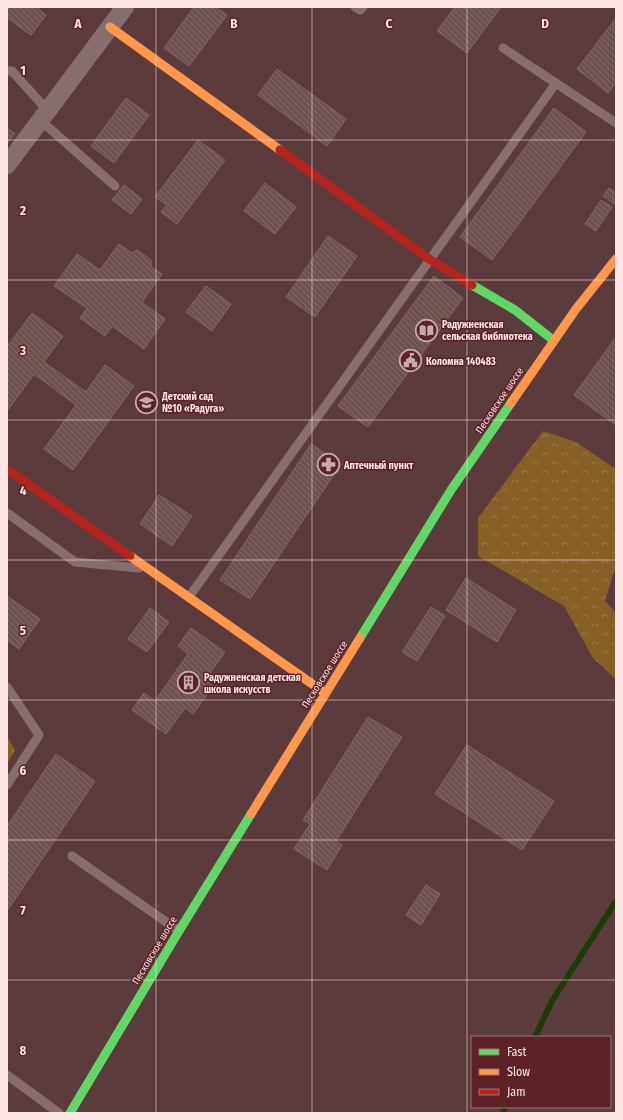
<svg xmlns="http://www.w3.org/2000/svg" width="623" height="1120" viewBox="0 0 623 1120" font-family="'Fira Sans Condensed',sans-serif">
<defs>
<pattern id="forest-crowns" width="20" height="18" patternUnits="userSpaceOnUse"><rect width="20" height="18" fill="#865f27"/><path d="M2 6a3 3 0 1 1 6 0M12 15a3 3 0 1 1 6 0" fill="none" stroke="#987646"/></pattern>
<pattern id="building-back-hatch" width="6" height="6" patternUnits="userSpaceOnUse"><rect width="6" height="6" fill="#6c514f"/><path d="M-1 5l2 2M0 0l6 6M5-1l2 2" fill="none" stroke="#826a68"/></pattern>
</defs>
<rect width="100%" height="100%" fill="#5c3b3d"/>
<g fill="url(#forest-crowns)">
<polygon points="543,431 576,442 616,469 616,565 605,601 616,613 616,679 593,658 564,606 478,556 478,518"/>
<polygon points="7,736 15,750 7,764"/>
</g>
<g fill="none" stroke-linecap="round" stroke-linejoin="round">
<g stroke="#1d3b05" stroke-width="6">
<polyline points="535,1037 552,1001 616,901"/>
<polyline points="503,1113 505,1107"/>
</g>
</g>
<g fill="url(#building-back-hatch)" stroke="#816663">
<polygon points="7,7 36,7 46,15 31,35 7,18"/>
<polygon points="194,7 215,7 227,15 189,66 164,48"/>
<polygon points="455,7 501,7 467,53 437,31"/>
<polygon points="616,18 616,82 608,93 577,69"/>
<polygon points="277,69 346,119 327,146 258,95"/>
<polygon points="126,98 149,115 114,163 91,146"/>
<polygon points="554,108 586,132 492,260 460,237"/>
<polygon points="7,128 15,134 7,143"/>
<polygon points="198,140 225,160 177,224 161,212 167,205 155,197"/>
<polygon points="265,183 296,207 275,234 244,211"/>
<polygon points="124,185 142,199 131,214 112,200"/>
<polygon points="609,188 616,193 616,203 615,204 603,196"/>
<polygon points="601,200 612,207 596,231 585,224"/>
<polygon points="328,236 357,256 315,317 286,297"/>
<polygon points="119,244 132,253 137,250 151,260 151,267 162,274 142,302 165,319 144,349 112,326 105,336 80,318 87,308 54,286 77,254 100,270"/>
<polygon points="434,276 463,298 368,427 338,406"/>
<polygon points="206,286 231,304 212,331 186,312"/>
<polygon points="32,313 63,336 44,362 86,392 105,365 134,386 73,470 44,449 76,405 34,374 7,411 7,347"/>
<polygon points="616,337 616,425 574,395"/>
<polygon points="311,444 341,464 250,599 220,580"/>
<polygon points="159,495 192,516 172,546 140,524"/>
<polygon points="466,578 516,610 497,642 446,610"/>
<polygon points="7,596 40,619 19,649 7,640"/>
<polygon points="431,607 445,616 417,661 402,652"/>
<polygon points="150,608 169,622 147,652 128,639"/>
<polygon points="191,628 225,652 205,680 213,686 193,714 185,708 166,734 132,710 144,693 155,701 188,654 178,646"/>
<polygon points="368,717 402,737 336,841 342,845 327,870 294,849 310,824 303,820"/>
<polygon points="467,745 554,801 522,850 435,794"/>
<polygon points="56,754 95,781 7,911 7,826"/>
<polygon points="426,885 440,894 421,925 406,915"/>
</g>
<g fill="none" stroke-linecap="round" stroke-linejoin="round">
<g stroke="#866e6f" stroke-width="9">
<polyline points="355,7 360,10 363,7"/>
<polyline points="503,48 616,123"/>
<polyline points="7,71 12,71 47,110"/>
<polyline points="40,120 115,186"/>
<polyline points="7,513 75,562 139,568"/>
<polyline points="189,597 556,83"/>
<polyline points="7,687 39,735 7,785"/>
<polyline points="72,856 179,931"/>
<polyline points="7,1075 59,1113"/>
</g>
<polyline stroke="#866e6f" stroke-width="18" points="7,165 125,7"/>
<g stroke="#63d668" stroke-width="9">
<polyline points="472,285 515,310 553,340"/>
<polyline points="360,638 451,490 511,403"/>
<polyline points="70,1113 179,931 251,814"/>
</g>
<g stroke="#ff974d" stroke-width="9">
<polyline points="110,27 280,150"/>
<polyline points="511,403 576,309 616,259"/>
<polyline points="130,556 325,693"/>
<polyline points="251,814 360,638"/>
</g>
<g stroke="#b3261e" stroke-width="9">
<polyline points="280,150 429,259 472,285"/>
<polyline points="7,469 130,556"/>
</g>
</g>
<path fill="none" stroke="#fde5e6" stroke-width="1" stroke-opacity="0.55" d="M156 7V1113M312 7V1113M467 7V1113M7 140H616M7 280H616M7 420H616M7 560H616M7 700H616M7 840H616M7 980H616"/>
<defs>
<symbol id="library-ring" viewBox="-11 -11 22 22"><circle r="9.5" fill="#5d2228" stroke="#c5aaab" stroke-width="1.5"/><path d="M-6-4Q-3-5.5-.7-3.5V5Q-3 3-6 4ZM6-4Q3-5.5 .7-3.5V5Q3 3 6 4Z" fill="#c5aaab"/></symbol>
<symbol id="civic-ring" viewBox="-11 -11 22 22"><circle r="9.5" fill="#5d2228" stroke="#c5aaab" stroke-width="1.5"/><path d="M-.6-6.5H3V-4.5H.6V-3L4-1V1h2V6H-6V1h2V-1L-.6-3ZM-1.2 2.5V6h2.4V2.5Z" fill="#c5aaab"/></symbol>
<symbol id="school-ring" viewBox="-11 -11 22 22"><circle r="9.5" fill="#5d2228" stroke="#c5aaab" stroke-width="1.5"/><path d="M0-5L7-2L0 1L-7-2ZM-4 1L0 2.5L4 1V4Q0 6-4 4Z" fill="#c5aaab"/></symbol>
<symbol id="pharmacy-ring" viewBox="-11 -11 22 22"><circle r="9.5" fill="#5d2228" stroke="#c5aaab" stroke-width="1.5"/><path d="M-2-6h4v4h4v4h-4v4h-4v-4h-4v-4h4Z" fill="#c5aaab"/></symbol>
<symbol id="building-ring" viewBox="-11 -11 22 22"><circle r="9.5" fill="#5d2228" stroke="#c5aaab" stroke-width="1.5"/><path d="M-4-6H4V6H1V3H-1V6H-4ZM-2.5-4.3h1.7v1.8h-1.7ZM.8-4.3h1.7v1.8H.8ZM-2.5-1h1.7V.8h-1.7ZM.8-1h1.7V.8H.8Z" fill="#c5aaab"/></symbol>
</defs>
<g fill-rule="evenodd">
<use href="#library-ring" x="414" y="318" width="25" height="25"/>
<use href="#civic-ring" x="398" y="348" width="25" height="25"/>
<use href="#school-ring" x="134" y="390" width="25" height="25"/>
<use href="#pharmacy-ring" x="316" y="452" width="25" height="25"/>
<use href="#building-ring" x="176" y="670" width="25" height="25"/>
</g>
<g text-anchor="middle" stroke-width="3" stroke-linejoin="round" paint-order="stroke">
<g font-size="10" font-weight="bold" fill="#fde5e6" stroke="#5d2228" text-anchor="start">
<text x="442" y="328">Радужненская<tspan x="442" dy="12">сельская библиотека</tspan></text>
<text x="426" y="365">Коломна 140483</text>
<text x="162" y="400">Детский сад<tspan x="162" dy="12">№10 «Радуга»</tspan></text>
<text x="344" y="469">Аптечный пункт</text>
<text x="204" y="681">Радужненская детская<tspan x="204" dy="12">школа искусств</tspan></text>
</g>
<g font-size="10" fill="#fde5e6" stroke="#5d2228">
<text transform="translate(499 400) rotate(-56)" y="4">Песковское шоссе</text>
<text transform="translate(324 674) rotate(-58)" y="4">Песковское шоссе</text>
<text transform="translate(154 950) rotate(-59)" y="4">Песковское шоссе</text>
</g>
</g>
<g font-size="13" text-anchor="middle" font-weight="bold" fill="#fde5e6" stroke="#5d2228" stroke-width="3" stroke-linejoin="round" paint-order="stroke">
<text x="78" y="28">A</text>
<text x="234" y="28">B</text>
<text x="389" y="28">C</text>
<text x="545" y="28">D</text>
<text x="23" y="75">1</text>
<text x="23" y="215">2</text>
<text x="23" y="355">3</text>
<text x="23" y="495">4</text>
<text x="23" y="635">5</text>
<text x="23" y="775">6</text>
<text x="23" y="915">7</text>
<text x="23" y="1055">8</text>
</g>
<rect width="623" height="1120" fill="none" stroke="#fde5e6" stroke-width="16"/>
<rect x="471" y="1036" width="140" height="72" fill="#5d2228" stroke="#9d7074"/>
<rect x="479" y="1049" width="20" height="6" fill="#63d668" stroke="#9d7074"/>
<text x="507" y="1056" font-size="12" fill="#fde5e6">Fast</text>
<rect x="479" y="1069" width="20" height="6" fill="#ff974d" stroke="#9d7074"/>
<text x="507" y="1076" font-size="12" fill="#fde5e6">Slow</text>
<rect x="479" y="1089" width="20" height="6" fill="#b3261e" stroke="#9d7074"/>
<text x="507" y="1096" font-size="12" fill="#fde5e6">Jam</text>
</svg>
